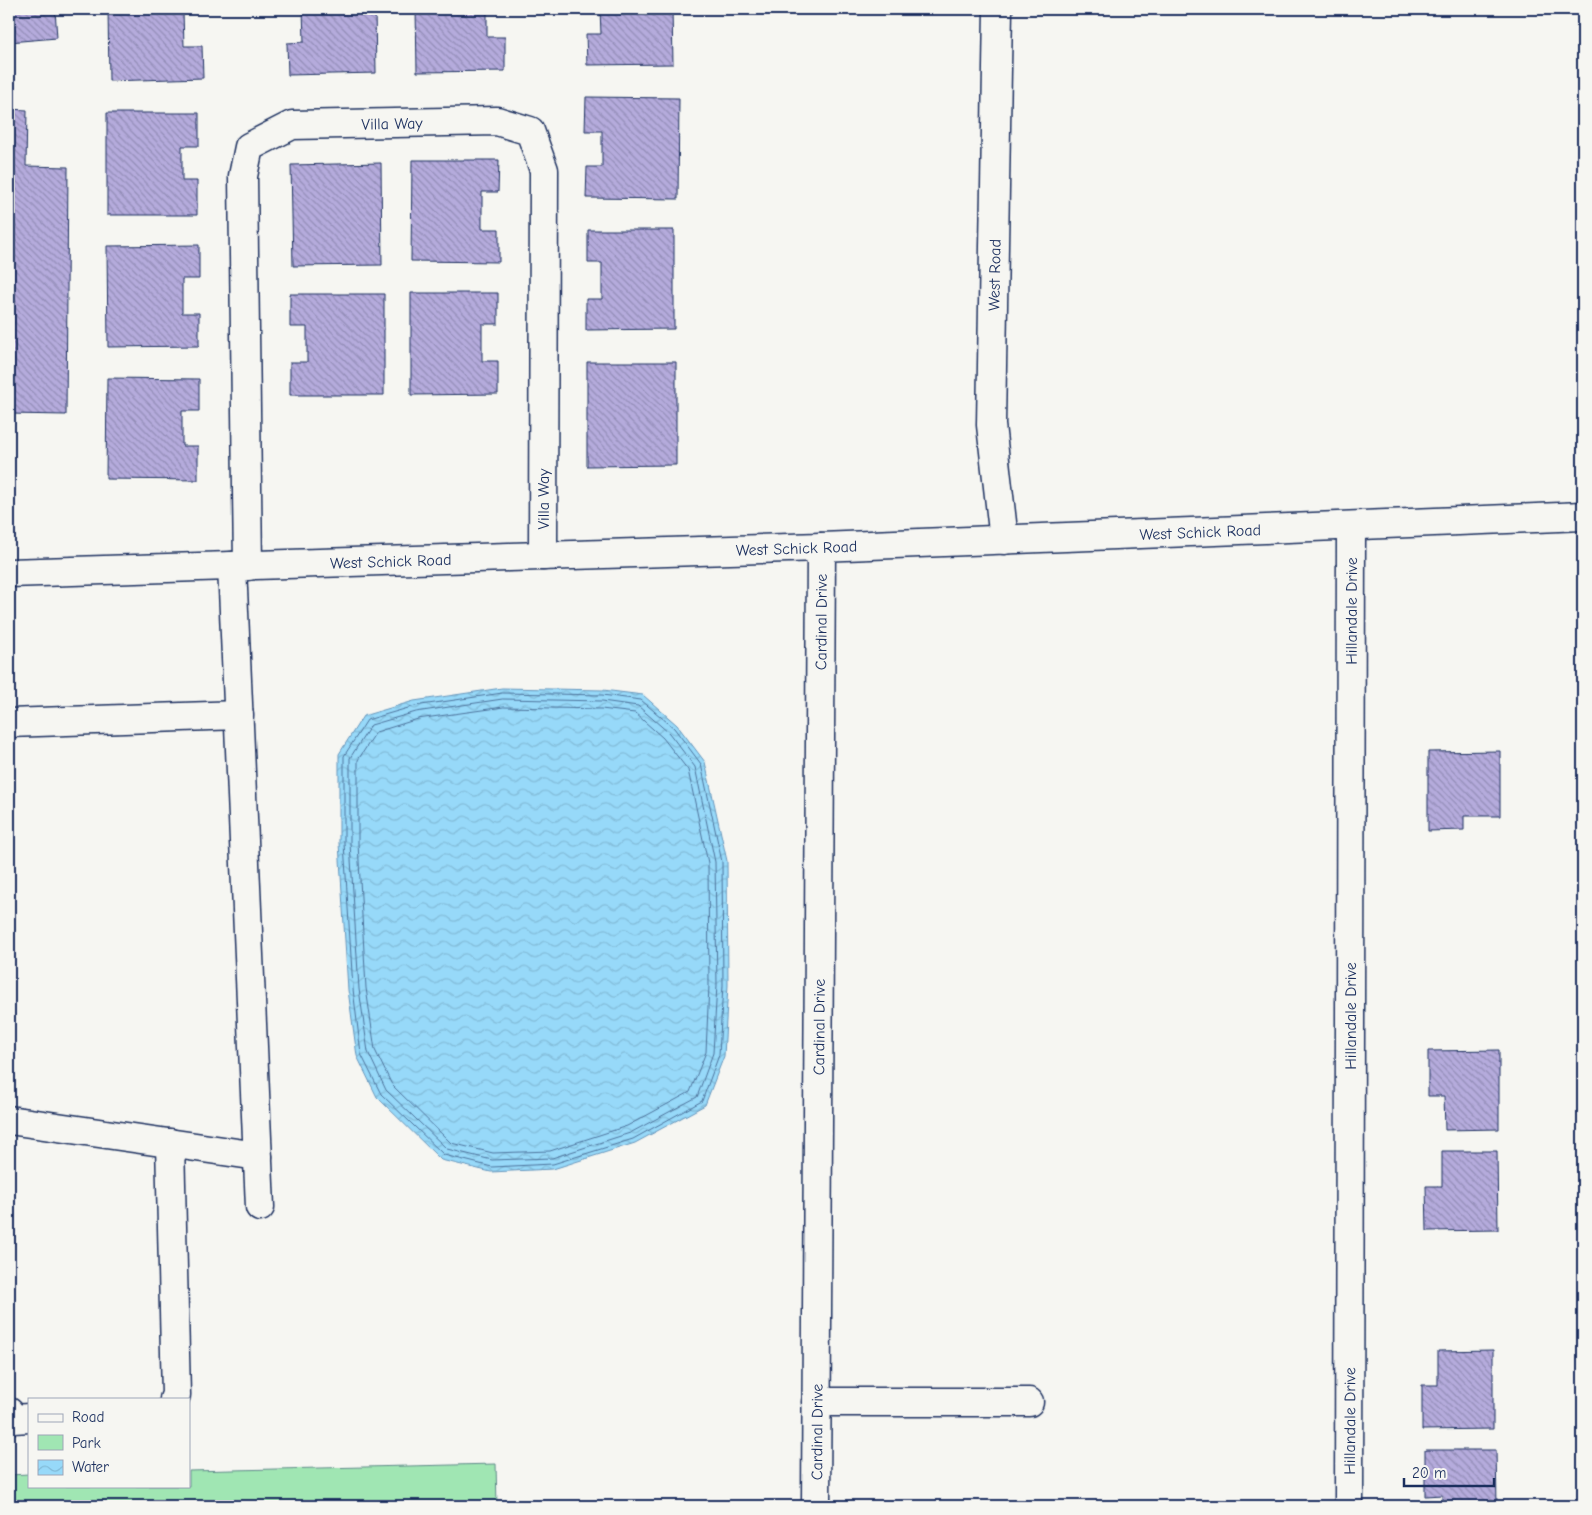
<svg xmlns="http://www.w3.org/2000/svg" width="1592" height="1515" viewBox="0 0 1592 1515" font-family="'Comic Neue',sans-serif">
<defs>
<pattern id="water-waves" width="16" height="10" patternUnits="userSpaceOnUse" patternTransform="scale(1.25)"><rect width="16" height="10" fill="#97d9f9"/><path d="M0 5q4-4 8 0t8 0" fill="none" stroke="#82bbd8"/></pattern>
<pattern id="building-back-hatch" width="6" height="6" patternUnits="userSpaceOnUse" patternTransform="scale(1.25)"><rect width="6" height="6" fill="#b5abdc"/><path d="M-1 5l2 2M0 0l6 6M5-1l2 2" fill="none" stroke="#928cb6"/></pattern>
</defs>
<rect width="100%" height="100%" fill="#f6f6f2"/>
<filter id="ink" filterUnits="userSpaceOnUse"><feTurbulence type="fractalNoise" baseFrequency=".02" numOctaves="2"/><feDisplacementMap in="SourceGraphic" scale="10" xChannelSelector="R" yChannelSelector="G"/><feConvolveMatrix kernelMatrix="1 2 1 2 8 2 1 2 1" color-interpolation-filters="sRGB"/></filter>
<g filter="url(#ink)">
<polygon fill="#a0e6b3" stroke="#5e8a88" points="496,1464 497,1506 9,1506 9,1475 29,1474 29,1486 189,1486 189,1471"/>
<polygon fill="url(#water-waves)" stroke="#6595bb" points="502,688 603,690 643,695 677,725 705,762 727,861 728,985 724,1056 705,1105 635,1143 553,1169 491,1172 441,1160 377,1097 357,1056 348,990 339,843 339,754 363,716 414,701"/>
<g fill="none" stroke-linecap="round" stroke-linejoin="round">
<g stroke="#4d739c" stroke-width="1">
<polygon points="503,693 602,695 641,700 674,728 701,764 722,862 723,985 719,1055 702,1101 633,1139 553,1164 492,1167 444,1155 381,1094 361,1054 353,989 344,843 344,756 367,720 415,706"/>
<polygon points="503,699 602,701 638,706 669,733 695,767 715,862 717,985 713,1053 697,1097 630,1133 552,1158 492,1160 447,1149 386,1090 368,1052 359,989 350,843 350,758 371,725 416,712"/>
<polygon points="504,707 601,709 635,713 663,738 688,770 708,863 709,985 706,1052 690,1092 627,1126 550,1151 493,1153 451,1143 392,1085 375,1050 366,988 358,843 358,760 376,732 418,719"/>
</g>
</g>
<g fill="url(#building-back-hatch)" stroke="#1b2f5e">
<polygon points="9,9 55,9 57,38 9,42"/>
<polygon points="108,9 200,9 200,11 183,12 184,46 202,46 203,78 109,81"/>
<polygon points="303,9 375,9 376,73 288,75 287,43 304,42"/>
<polygon points="416,9 487,9 487,37 505,37 505,71 417,72"/>
<polygon points="600,9 672,9 673,64 587,65 586,34 601,34"/>
<polygon points="586,97 679,98 678,199 586,198 587,167 602,167 602,131 585,131"/>
<polygon points="9,109 27,110 26,166 68,167 66,415 9,414 9,325 13,325 13,311 9,311"/>
<polygon points="107,113 199,113 199,146 182,146 182,181 197,181 197,215 107,215"/>
<polygon points="412,160 499,160 498,192 482,192 482,229 499,229 499,262 411,261"/>
<polygon points="381,163 382,265 293,266 291,165"/>
<polygon points="588,230 674,230 674,329 586,330 586,299 602,299 602,263 588,263"/>
<polygon points="199,245 199,279 182,279 182,313 199,313 199,346 108,347 107,246"/>
<polygon points="411,293 498,293 498,324 482,324 482,361 498,361 498,394 411,395"/>
<polygon points="290,294 384,294 384,395 290,395 290,362 307,362 307,327 290,327"/>
<polygon points="587,362 676,362 676,465 587,466"/>
<polygon points="107,378 199,379 199,411 182,411 182,446 198,446 198,480 106,479"/>
<polygon points="1500,751 1500,816 1464,816 1464,830 1428,831 1428,752"/>
<polygon points="1499,1050 1499,1129 1445,1130 1444,1096 1428,1096 1428,1051"/>
<polygon points="1442,1151 1497,1151 1498,1230 1427,1231 1426,1186 1442,1186"/>
<polygon points="1493,1350 1493,1429 1422,1430 1422,1385 1438,1385 1438,1351"/>
<polygon points="1425,1450 1496,1450 1497,1506 1442,1506 1442,1495 1425,1496"/>
</g>
<g fill="none" stroke-linecap="round" stroke-linejoin="round">
<defs>
<g id="minor">
<polyline points="998,9 991,425 1004,540"/>
<polyline points="232,566 260,1207"/>
<path id="s1" d="M248 566 243 176 249 147 292 125 497 121 530 131 544 170 543 556"/>
<path id="s2" d="M9 573 821 547 1583 516"/>
<polyline points="9,723 239,715"/>
<polyline points="9,1120 258,1156"/>
<polyline points="170,1143 176,1395 174,1399"/>
<polyline points="816,1402 1029,1402"/>
<polyline points="9,1412 13,1419 29,1418"/>
<path id="s3" d="M816 1506 821 547"/>
<path id="s4" d="M1349 1506 1351 526"/>
</g>
</defs>
<use href="#minor" stroke="#1b2f5e" stroke-width="31"/>
<use href="#minor" stroke="#f6f6f2" stroke-width="28"/>
</g>
</g>
<g text-anchor="middle" stroke-width="4" stroke-linejoin="round" paint-order="stroke">
<g font-size="16" fill="#1b2f5e" stroke="#f6f6f2">
<text dy="6" stroke="none"><textPath href="#s1" startOffset="568">Villa Way</textPath></text>
<text transform="translate(994 275) rotate(-89)" y="6">West Road</text>
<text transform="translate(543 499) rotate(-90)" y="6">Villa Way</text>
<text dy="6" stroke="none"><textPath href="#s2" startOffset="1192">West Schick Road</textPath></text>
<text dy="6" stroke="none"><textPath href="#s2" startOffset="788">West Schick Road</textPath></text>
<text dy="6" stroke="none"><textPath href="#s2" startOffset="382">West Schick Road</textPath></text>
<text dy="6" stroke="none"><textPath href="#s4" startOffset="895">Hillandale Drive</textPath></text>
<text dy="6" stroke="none"><textPath href="#s3" startOffset="884">Cardinal Drive</textPath></text>
<text dy="6" stroke="none"><textPath href="#s4" startOffset="490">Hillandale Drive</textPath></text>
<text dy="6" stroke="none"><textPath href="#s3" startOffset="479">Cardinal Drive</textPath></text>
<text dy="6" stroke="none"><textPath href="#s4" startOffset="85">Hillandale Drive</textPath></text>
<text dy="6" stroke="none"><textPath href="#s3" startOffset="74">Cardinal Drive</textPath></text>
</g>
</g>
<rect width="1592" height="1515" fill="none" stroke="#f6f6f2" stroke-width="30"/>
<rect x="15" y="15" width="1562" height="1485" fill="none" stroke="#1b2f5e" stroke-width="2" filter="url(#ink)"/>
<rect x="28" y="1398" width="162" height="90" fill="#f6f6f2" stroke="#9ea6b7"/>
<rect x="38" y="1414" width="25" height="8" fill="#f6f6f2" stroke="#9ea6b7"/>
<text x="72" y="1422" font-size="15" fill="#1b2f5e">Road</text>
<rect x="38" y="1435" width="25" height="15" fill="#a0e6b3" stroke="#9ea6b7"/>
<text x="72" y="1448" font-size="15" fill="#1b2f5e">Park</text>
<rect x="38" y="1460" width="25" height="15" fill="url(#water-waves)" stroke="#9ea6b7"/>
<text x="72" y="1472" font-size="15" fill="#1b2f5e">Water</text>
<path d="M1404 1478v8h90v-8" fill="none" stroke="#1b2f5e" stroke-width="2.5"/>
<text x="1412" y="1478" font-size="15" fill="#1b2f5e" stroke="#f6f6f2" stroke-width="4" paint-order="stroke">20 m</text>
</svg>
